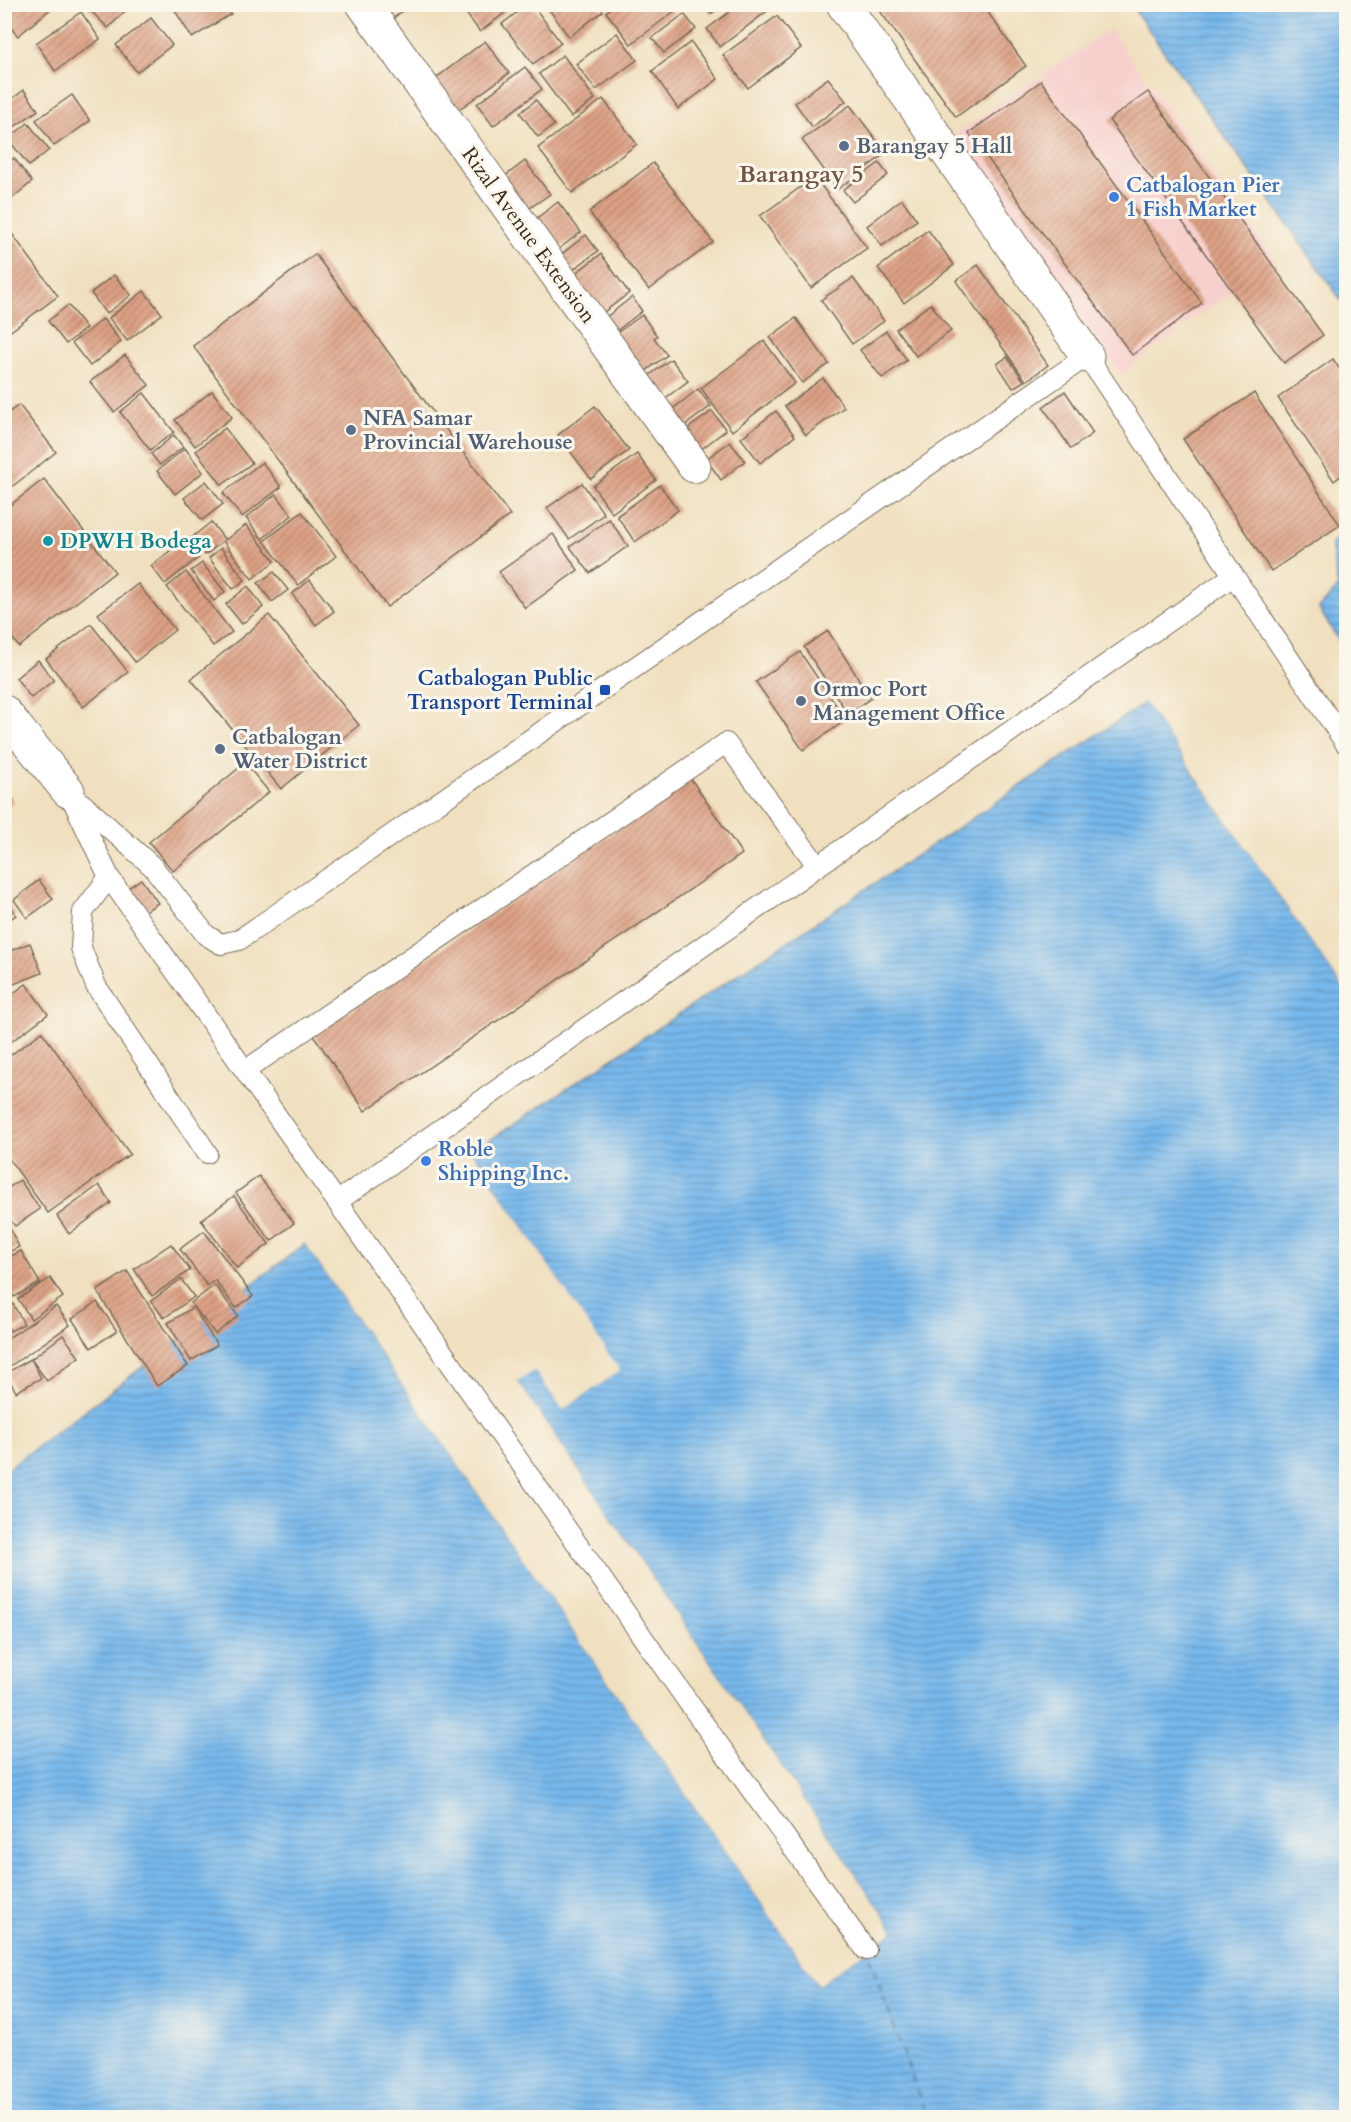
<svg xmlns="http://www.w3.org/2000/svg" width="1351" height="2122" viewBox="0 0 1351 2122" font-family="Cardo,serif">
<defs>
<pattern id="water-rules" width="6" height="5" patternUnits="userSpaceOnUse" patternTransform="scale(1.5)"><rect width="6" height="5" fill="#77b8ec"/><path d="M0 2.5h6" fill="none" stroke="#6396bf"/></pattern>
<pattern id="building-hatch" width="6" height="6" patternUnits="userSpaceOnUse" patternTransform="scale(1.5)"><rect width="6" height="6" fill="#dda185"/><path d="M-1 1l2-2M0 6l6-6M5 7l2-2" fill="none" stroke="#b4836c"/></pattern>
</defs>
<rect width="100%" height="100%" fill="#fbf7ec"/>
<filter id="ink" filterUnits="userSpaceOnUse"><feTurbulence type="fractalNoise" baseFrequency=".0167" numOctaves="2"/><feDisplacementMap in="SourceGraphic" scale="12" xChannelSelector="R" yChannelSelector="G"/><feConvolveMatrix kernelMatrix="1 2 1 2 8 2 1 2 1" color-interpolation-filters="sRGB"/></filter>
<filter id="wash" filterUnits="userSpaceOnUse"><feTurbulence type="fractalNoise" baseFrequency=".008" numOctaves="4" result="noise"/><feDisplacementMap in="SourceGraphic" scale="24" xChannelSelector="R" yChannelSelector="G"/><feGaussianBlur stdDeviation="1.35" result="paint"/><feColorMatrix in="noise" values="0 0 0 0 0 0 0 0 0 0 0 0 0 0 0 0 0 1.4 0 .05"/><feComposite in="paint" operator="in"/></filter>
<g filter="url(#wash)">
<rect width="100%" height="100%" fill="#f0e0c0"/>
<polygon fill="#f7d0cd" points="1110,29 1275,260 1120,374 955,134"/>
<g fill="url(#water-rules)" stroke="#597185" stroke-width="1.5">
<polygon points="1131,5 1346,5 1346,307"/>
<polygon points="1346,533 1346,652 1319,609 1338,587 1331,543"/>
<polygon points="1145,703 1346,992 1346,2117 5,2118 5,1471 305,1244 818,1985 894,1931 518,1382 534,1370 563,1410 619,1371 472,1152"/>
</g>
<g fill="#f0e0c0">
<polygon points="1147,701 1346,986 1346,992 1145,703"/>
<polygon points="472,1152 620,1371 563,1410 534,1371 518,1382 894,1931 818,1985 305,1244 307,1243 819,1981 890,1930 515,1383 516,1379 535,1368 563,1406 615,1370 469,1154"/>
</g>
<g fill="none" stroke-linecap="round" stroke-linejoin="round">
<polyline stroke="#4d555c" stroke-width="1.5" stroke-dasharray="8 6" stroke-linecap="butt" points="869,1957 927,2118"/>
</g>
<g id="blocks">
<g fill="url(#building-hatch)">
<polygon points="4,4 52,4 54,6 18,36 4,20"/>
<polygon points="92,4 122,4 127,9 108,28 88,8"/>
<polygon points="171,4 225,4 231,14 192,38"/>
<polygon points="381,4 412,4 392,19"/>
<polygon points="459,4 502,4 507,11 480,32"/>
<polygon points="528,4 532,4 561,43 533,64 502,24"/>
<polygon points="545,4 598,4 603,11 569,37"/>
<polygon points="616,4 677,4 680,7 631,44 606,12"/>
<polygon points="704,4 724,4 711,14"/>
<polygon points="740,4 772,4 774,6 720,47 707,29"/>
<polygon points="875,4 982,4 1026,66 956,117"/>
<polygon points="81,12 100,39 55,71 36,43"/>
<polygon points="684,14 696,29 664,53 652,38"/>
<polygon points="777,16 801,48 748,88 723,55"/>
<polygon points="151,18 172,45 137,72 116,45"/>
<polygon points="617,33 637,60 596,90 576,64"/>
<polygon points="485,41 509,73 454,113 431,82"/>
<polygon points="691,42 718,79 678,109 652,71"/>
<polygon points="563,55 595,99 571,117 539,74"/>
<polygon points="525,67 542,89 493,126 477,104"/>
<polygon points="828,78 846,101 812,127 795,103"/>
<polygon points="1041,81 1202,303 1132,355 969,133"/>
<polygon points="24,90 38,110 4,134 4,105"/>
<polygon points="1148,92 1323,335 1284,363 1109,120"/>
<polygon points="72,95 90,121 54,146 36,120"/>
<polygon points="603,99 637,144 572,193 538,148"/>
<polygon points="536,100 554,125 538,137 520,113"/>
<polygon points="850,105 886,153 838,189 802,140"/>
<polygon points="28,123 49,150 29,166 8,139"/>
<polygon points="14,158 32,182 6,203 4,166"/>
<polygon points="525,161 550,194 524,212 500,180"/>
<polygon points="653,163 713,242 649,290 589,212"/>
<polygon points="879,163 888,175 853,202 843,190"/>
<polygon points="815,177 867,248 811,288 760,216"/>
<polygon points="902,199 917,220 882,246 867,226"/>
<polygon points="558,202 581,232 556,251 533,221"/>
<polygon points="4,223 58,296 4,336"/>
<polygon points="928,230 954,265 904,303 878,268"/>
<polygon points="586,235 598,251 564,276 553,261"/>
<polygon points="315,254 510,515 387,607 193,346"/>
<polygon points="601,254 629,293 596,318 568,279"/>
<polygon points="978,265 1048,365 1026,381 956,281"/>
<polygon points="114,275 131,295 106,314 91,293"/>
<polygon points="853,278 884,321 852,344 821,300"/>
<polygon points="144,291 162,314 127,341 109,318"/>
<polygon points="632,297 642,311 610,336 600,322"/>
<polygon points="931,304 951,331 916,356 896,329"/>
<polygon points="68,305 86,328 66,344 48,321"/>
<polygon points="642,315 657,336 654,338 667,355 643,373 610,338"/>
<polygon points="796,318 829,364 802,383 770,337"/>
<polygon points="103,319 121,342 90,366 72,343"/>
<polygon points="886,331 907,360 882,378 860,350"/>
<polygon points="764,341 795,383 732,431 701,388"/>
<polygon points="125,355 149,385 114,412 90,382"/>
<polygon points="1007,357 1024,381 1013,388 997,364"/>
<polygon points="671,359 688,381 659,403 642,381"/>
<polygon points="1333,359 1346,379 1346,472 1334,481 1278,398"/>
<polygon points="823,378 844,407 806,435 785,406"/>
<polygon points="698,389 711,406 680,429 668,413"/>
<polygon points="212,391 232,417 195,446 175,420"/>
<polygon points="1065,391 1093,433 1071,449 1043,407"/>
<polygon points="144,393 174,432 150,450 120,412"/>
<polygon points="1254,393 1340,525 1271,571 1183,439"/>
<polygon points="19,405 56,452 4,493 4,416"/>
<polygon points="595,406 629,450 591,479 558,435"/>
<polygon points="712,411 726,430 696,453 682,433"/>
<polygon points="776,411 795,436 760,463 741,438"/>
<polygon points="225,428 252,463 222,485 196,451"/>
<polygon points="174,435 183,447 160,465 151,454"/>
<polygon points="730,442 745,461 721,480 706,459"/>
<polygon points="185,448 203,472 175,494 157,471"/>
<polygon points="637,454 656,480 612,513 593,486"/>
<polygon points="262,462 281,487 242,517 223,493"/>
<polygon points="44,479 115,572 19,647 4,628 4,510"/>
<polygon points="206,481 223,504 202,520 184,498"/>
<polygon points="582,483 604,514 569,539 547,508"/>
<polygon points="660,485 678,510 635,542 617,516"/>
<polygon points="276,494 292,515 262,539 246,518"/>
<polygon points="302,512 336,556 298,585 264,541"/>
<polygon points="609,519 628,546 590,573 570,547"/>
<polygon points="211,522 225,540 246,525 275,561 252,579 223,541 205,555 191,538"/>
<polygon points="553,534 578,570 525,608 499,572"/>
<polygon points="184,540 198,558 165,584 151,566"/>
<polygon points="221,548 245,580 233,589 209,558"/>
<polygon points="202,563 225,592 214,601 191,571"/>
<polygon points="186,572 232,632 213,646 167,587"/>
<polygon points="274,572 288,590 272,602 258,583"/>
<polygon points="310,580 334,611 316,625 292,594"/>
<polygon points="138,584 175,630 135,662 98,614"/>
<polygon points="248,586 263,607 242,624 226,604"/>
<polygon points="269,615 359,725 281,789 191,679"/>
<polygon points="91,624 128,672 83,707 46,659"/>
<polygon points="828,631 871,698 848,714 804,647"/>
<polygon points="800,652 846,720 803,750 756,682"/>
<polygon points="38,660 54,680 31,698 16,678"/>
<polygon points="245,763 269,792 173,871 149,842"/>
<polygon points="691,779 742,854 365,1111 314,1036"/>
<polygon points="4,790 14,801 4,809"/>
<polygon points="141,879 158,903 144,912 127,889"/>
<polygon points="39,880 53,899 27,918 14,900"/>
<polygon points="4,899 16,915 4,923"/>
<polygon points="30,943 42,973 4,988 4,953"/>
<polygon points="26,984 48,1014 4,1047 4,1000"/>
<polygon points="42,1032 130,1154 48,1213 4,1152 4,1060"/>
<polygon points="259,1176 294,1223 271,1241 236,1193"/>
<polygon points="20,1180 40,1209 15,1226 4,1212 4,1191"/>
<polygon points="99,1185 111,1203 69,1234 57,1216"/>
<polygon points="234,1196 269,1244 237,1268 201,1220"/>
<polygon points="8,1225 19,1247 4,1254 4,1226"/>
<polygon points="204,1231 253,1296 236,1308 215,1280 207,1286 180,1249"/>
<polygon points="171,1244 190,1270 152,1296 134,1269"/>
<polygon points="21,1251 40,1283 14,1297 4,1280 4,1260"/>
<polygon points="127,1271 188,1366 157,1386 97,1291"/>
<polygon points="50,1278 63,1297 31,1319 18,1299"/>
<polygon points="181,1279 194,1297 164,1318 151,1301"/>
<polygon points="215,1285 238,1316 215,1334 191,1303"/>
<polygon points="4,1287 11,1300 4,1304"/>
<polygon points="97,1302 117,1331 91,1348 72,1319"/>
<polygon points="13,1304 24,1324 10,1331 4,1321 4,1309"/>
<polygon points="56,1306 70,1325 10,1366 4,1357 4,1341"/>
<polygon points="193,1307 217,1345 191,1361 168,1323"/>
<polygon points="63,1335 79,1357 47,1381 31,1359 41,1378 16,1392 6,1373 31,1359"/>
</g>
</g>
</g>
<g filter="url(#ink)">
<use href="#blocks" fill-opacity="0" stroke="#7a6a57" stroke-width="1.5"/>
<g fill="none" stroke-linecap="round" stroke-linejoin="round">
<defs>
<g id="lane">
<polyline points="68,791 153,867 206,935 221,944 239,940 1087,356 1346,744"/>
<polyline points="72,799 109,877 686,1699 866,1950"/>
<polyline points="109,877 83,912 81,948 96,986 207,1153"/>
<polyline points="246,1070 726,743 817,865"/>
<polyline points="338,1201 1233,576"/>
</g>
<g id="street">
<polyline points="363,4 694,466"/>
<polyline points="843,4 973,189 1087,356"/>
<polyline points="4,712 68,791"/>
</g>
</defs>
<use href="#lane" stroke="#7a6a57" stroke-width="22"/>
<use href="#street" stroke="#7a6a57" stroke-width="35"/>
<use href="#lane" stroke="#fff" stroke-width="20"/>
<use href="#street" stroke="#fff" stroke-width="33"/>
</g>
</g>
<g fill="#5c6f8a" stroke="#fbf7ec" stroke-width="2">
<circle cx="844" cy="146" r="6"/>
<circle cx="351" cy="430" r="6"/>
<circle cx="801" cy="701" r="6"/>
<circle cx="220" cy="749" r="6"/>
</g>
<g fill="#3f7fe0" stroke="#fbf7ec" stroke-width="2">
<circle cx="1114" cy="197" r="6"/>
<circle cx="426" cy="1161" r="6"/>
</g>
<circle fill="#0f9aa8" stroke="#fbf7ec" stroke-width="2" cx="48" cy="541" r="6"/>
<rect fill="#1a4fb4" stroke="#fbf7ec" stroke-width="2" x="599" y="684" width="12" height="12" rx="3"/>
<g text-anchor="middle" stroke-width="6" stroke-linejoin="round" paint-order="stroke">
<g font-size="21" font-weight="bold" fill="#4e5e75" stroke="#fbf7ec" text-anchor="start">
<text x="856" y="153">Barangay 5 Hall</text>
<text x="363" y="425">NFA Samar<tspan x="363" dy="24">Provincial Warehouse</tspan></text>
<text x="813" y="696">Ormoc Port<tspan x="813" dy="24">Management Office</tspan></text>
<text x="232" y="744">Catbalogan<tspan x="232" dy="24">Water District</tspan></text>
</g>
<g font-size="21" font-weight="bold" fill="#366cbe" stroke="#fbf7ec" text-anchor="start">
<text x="1126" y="192">Catbalogan Pier<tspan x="1126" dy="24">1 Fish Market</tspan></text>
<text x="438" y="1156">Roble<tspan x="438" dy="24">Shipping Inc.</tspan></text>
</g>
<g font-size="21" fill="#3b2a1e" stroke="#fbf7ec">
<text transform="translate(529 235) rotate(54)" y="7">Rizal Avenue Extension</text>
</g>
<g font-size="21" font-weight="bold" fill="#0d838f" stroke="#fbf7ec" text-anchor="start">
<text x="60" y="548">DPWH Bodega</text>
</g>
<g font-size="21" font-weight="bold" fill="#164399" stroke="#fbf7ec" text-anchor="end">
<text x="593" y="685">Catbalogan Public<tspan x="593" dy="24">Transport Terminal</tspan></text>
</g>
<g font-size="24" font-weight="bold" fill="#745442" stroke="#fbf7ec">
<text x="801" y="182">Barangay 5</text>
</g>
</g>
<rect width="1351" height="2122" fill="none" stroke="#fbf7ec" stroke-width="24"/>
</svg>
